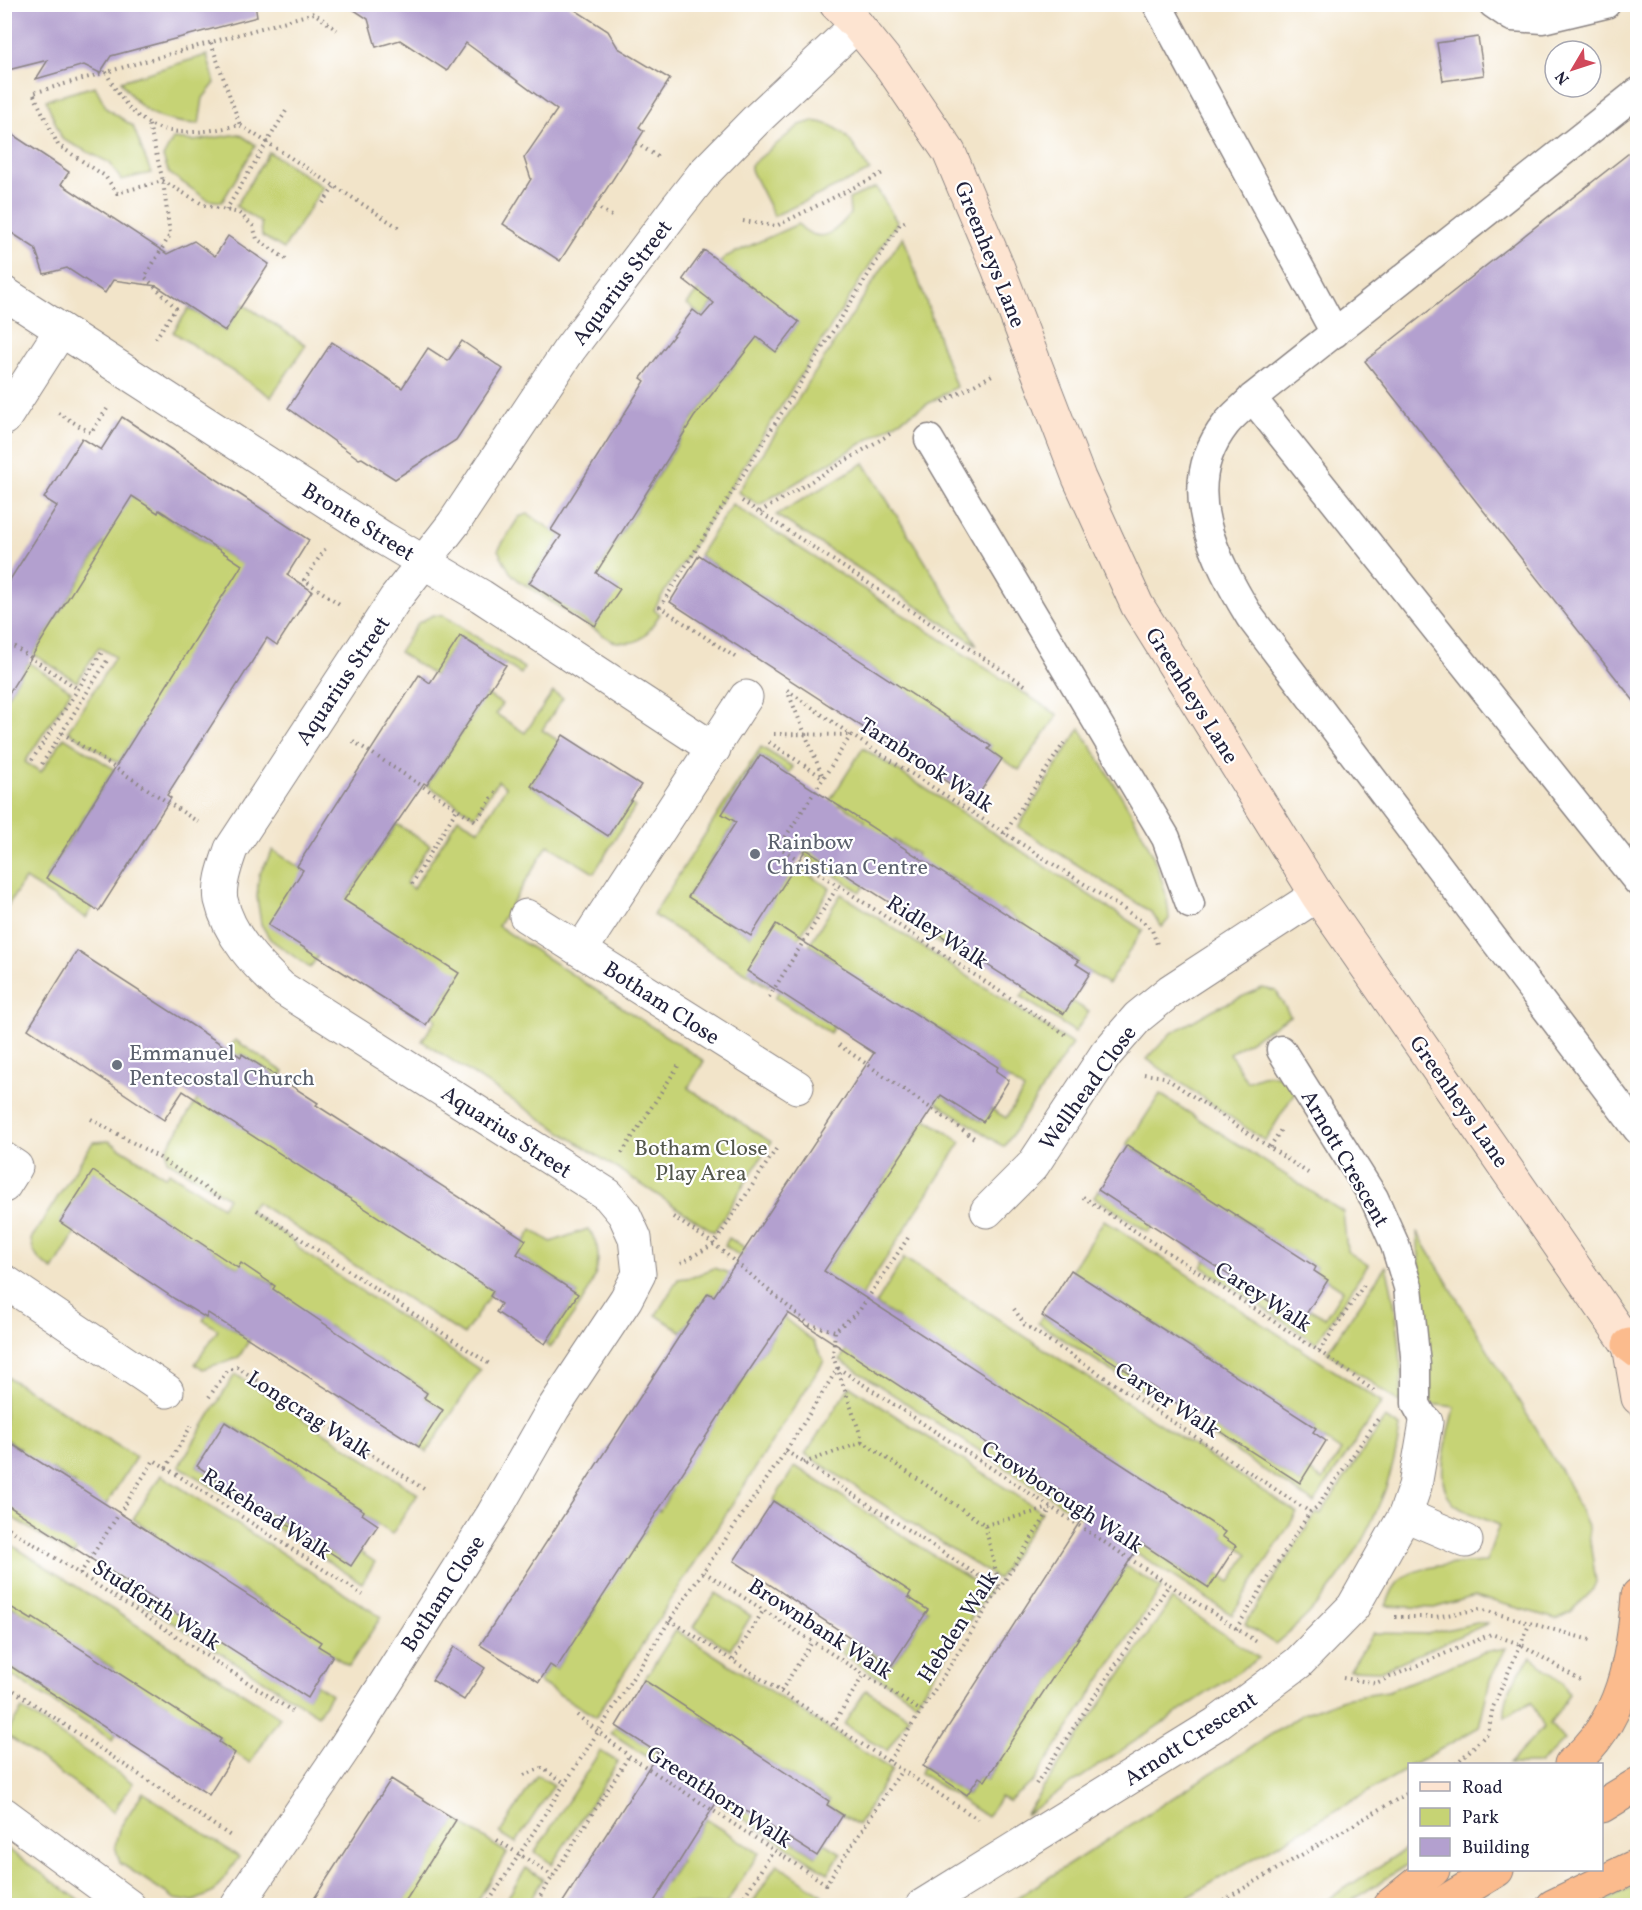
<svg xmlns="http://www.w3.org/2000/svg" width="1642" height="1910" viewBox="0 0 1642 1910" font-family="Vollkorn,serif">
<rect width="100%" height="100%" fill="#fff"/>
<filter id="ink" filterUnits="userSpaceOnUse"><feTurbulence type="fractalNoise" baseFrequency=".0167" numOctaves="2"/><feDisplacementMap in="SourceGraphic" scale="12" xChannelSelector="R" yChannelSelector="G"/><feConvolveMatrix kernelMatrix="1 2 1 2 8 2 1 2 1" color-interpolation-filters="sRGB"/></filter>
<filter id="wash" filterUnits="userSpaceOnUse"><feTurbulence type="fractalNoise" baseFrequency=".008" numOctaves="4" result="noise"/><feDisplacementMap in="SourceGraphic" scale="24" xChannelSelector="R" yChannelSelector="G"/><feGaussianBlur stdDeviation="1.35" result="paint"/><feColorMatrix in="noise" values="0 0 0 0 0 0 0 0 0 0 0 0 0 0 0 0 0 1.4 0 .05"/><feComposite in="paint" operator="in"/></filter>
<g filter="url(#wash)">
<rect width="100%" height="100%" fill="#f2e4c9"/>
<g fill="#c6d374" stroke="#747a58" stroke-width="1.5">
<path d="M207 55 215 83 203 98 199 124C161 122 142 115 121 81Z"/>
<polygon points="95,86 107,109 133,126 151,173 121,180 110,163 62,139 46,100"/>
<path d="M813 121C847 125 852 145 870 171L774 216 751 170V165L800 125Z"/>
<polygon points="239,134 256,145 222,202 208,200 169,173 163,157 173,139 194,141"/>
<polygon points="269,152 323,187 284,249 262,236 261,223 236,206"/>
<path d="M876 187 897 222 658 602 654 610 660 614C645 637 641 647 612 641L519 581 510 572 498 550 519 517 528 514 561 536 529 583 595 625 619 589 586 566 592 557 603 563 694 417 746 351 745 327 776 352 798 323 736 274 702 317 687 304 725 257 798 224C819 246 834 234 850 214L849 199Z"/>
<polygon points="903,236 956,387 759,505 738,492"/>
<polygon points="243,304 306,345 271,397 173,332 189,308 225,331"/>
<polygon points="864,463 977,645 776,515"/>
<polygon points="129,494 245,566 118,763 68,731 115,657 99,647 77,682 33,654 103,543 53,512 57,506 103,535"/>
<polygon points="732,504 1058,715 1019,770 988,749 991,746 699,555"/>
<polygon points="433,615 444,616 524,668 521,674 460,636 435,676 399,652 418,623"/>
<polygon points="28,662 71,691 25,762 41,772 64,737 114,769 46,877 93,907 86,918 25,879 5,910 5,700"/>
<polygon points="472,685 502,704 496,714 525,733 553,692 563,698 542,730 559,741 531,786 608,835 629,803 635,807 594,873 548,845 498,926 704,1061 688,1088 771,1142 714,1232 422,1041 436,1019 432,1016 459,973 361,971 339,893 346,898 397,824 430,845 406,883 413,889 458,818 479,830 506,787 498,781 475,816 427,785 475,712"/>
<path d="M1080 728C1111 782 1167 856 1169 919L1162 927 1151 912 1018 827Z"/>
<polygon points="761,747 793,767 789,773 760,755 723,813 736,822 688,896 750,936 795,866 830,888 768,987 653,915"/>
<polygon points="863,748 1143,930 1108,984 1076,964 1079,960 1055,944 1052,947 1022,928 1024,924 1002,909 999,913 970,894 972,890 947,874 945,877 915,858 917,854 894,840 892,844 863,825 865,820 840,804 811,850 874,872 860,892 798,851"/>
<polygon points="273,850 303,870 318,956 310,968 270,939 261,924 257,897 259,875"/>
<polygon points="841,894 1072,1044 1004,1147 883,1067 943,1096 982,1122 991,1109 1006,1118 1024,1090 996,1071 997,1067 918,1015 914,1019 884,999 886,994 831,965 834,961 809,945"/>
<polygon points="917,920 957,945 966,932 981,942 968,962 913,927"/>
<path d="M1262 988 1276 991 1290 1016 1230 1053 1247 1082C1267 1072 1283 1070 1296 1090L1265 1141 1147 1059 1170 1034 1214 1009Z"/>
<polygon points="1026,989 1063,1014 1072,1001 1089,1012 1075,1032 1021,997"/>
<polygon points="779,991 843,1012 830,1033 775,998"/>
<path d="M235 1040 284 1072 279 1078 242 1054 226 1078 493 1291 464 1335 256 1202 249 1211 287 1236 306 1254 480 1370 427 1452 419 1447 443 1410 424 1398 428 1392 408 1378 404 1384 384 1372 388 1366 367 1353 346 1346 349 1340 329 1326 250 1339 239 1357 203 1369 195 1364 218 1330 203 1320 208 1313 243 1335 275 1285 241 1264 238 1268 93 1172 60 1222 76 1232 53 1270C39 1261 33 1256 31 1239L93 1142 109 1141 166 1177 169 1172 222 1207 228 1198 167 1160V1148Z"/>
<polygon points="867,1080 961,1142 856,1305 816,1315 725,1245 729,1238 746,1248 828,1265 897,1161 899,1142 908,1147 921,1127 862,1088"/>
<polygon points="1160,1094 1343,1212 1347,1251 1368,1265 1316,1343 1202,1267 1206,1260 1301,1322 1310,1309 1325,1318 1343,1290 1314,1271 1316,1267 1292,1251 1289,1254 1258,1234 1260,1230 1237,1215 1233,1218 1203,1199 1205,1194 1182,1180 1180,1184 1150,1165 1153,1161 1127,1145"/>
<polygon points="1098,1190 1161,1213 1148,1232 1094,1197"/>
<polygon points="1104,1220 1382,1402 1314,1503 1200,1428 1205,1421 1243,1446 1252,1433 1260,1457 1300,1483 1308,1470 1323,1480 1341,1451 1313,1432 1316,1428 1235,1376 1232,1379 1204,1355 1071,1271"/>
<path d="M588 1229C619 1267 571 1315 550 1348L545 1344 578 1294 517 1254 532 1230 551 1242Z"/>
<path d="M1417 1232 1567 1481 1588 1528 1596 1582 1592 1591 1571 1612 1556 1619 1475 1596 1434 1608 1386 1606C1390 1596 1393 1585 1403 1578 1420 1565 1464 1563 1486 1562L1499 1525C1486 1519 1463 1513 1453 1503 1431 1480 1450 1434 1455 1407L1431 1404Z"/>
<polygon points="904,1258 1297,1513 1232,1615 840,1360 846,1350 1178,1547 1169,1562 1208,1587 1218,1574 1230,1582 1248,1554 1222,1536 1224,1533 953,1355 896,1323 899,1319 876,1304"/>
<path d="M1386 1266C1398 1312 1403 1355 1401 1403L1327 1352Z"/>
<polygon points="713,1268 727,1272 814,1342 824,1361 596,1717 539,1682 550,1665 556,1669 570,1647 576,1627 582,1630 597,1607 590,1602 626,1547 633,1550 646,1530 641,1526 652,1508 660,1511 672,1490 664,1485 726,1392 733,1396 746,1375 753,1352 759,1356 773,1336 709,1293 682,1332 656,1315 678,1279 693,1277"/>
<polygon points="1042,1316 1081,1342 1090,1329 1097,1352 1136,1377 1160,1374 1147,1394 1038,1323"/>
<polygon points="235,1374 418,1494 392,1534 362,1514 363,1510 304,1478 306,1473 249,1441 251,1437 226,1422 197,1466 238,1492 261,1489 252,1503 293,1529 302,1515 310,1540 350,1565 360,1552 375,1562 362,1583 179,1466"/>
<polygon points="4,1375 136,1457 104,1508 72,1488 75,1484 52,1469 50,1473 19,1454 21,1449 5,1439"/>
<polygon points="850,1386 1042,1512 998,1579 805,1454"/>
<path d="M1385 1418 1400 1427C1392 1494 1358 1559 1313 1609 1302 1622 1288 1633 1275 1644L1245 1624 1316 1513 1320 1515Z"/>
<polygon points="795,1466 989,1591 916,1702 841,1653 850,1638 892,1665 928,1610 908,1597 911,1592 890,1578 887,1582 869,1571 872,1565 850,1552 830,1545 833,1540 773,1501"/>
<polygon points="161,1475 381,1617 349,1666 318,1646 320,1642 265,1610 267,1606 242,1590 239,1593 208,1573 210,1569 154,1538 156,1533 133,1519"/>
<polygon points="4,1503 86,1536 73,1556 5,1513"/>
<polygon points="4,1540 280,1717 250,1763 219,1742 221,1739 199,1724 196,1727 165,1708 167,1704 111,1672 113,1668 88,1652 86,1656 54,1636 57,1631 5,1603"/>
<polygon points="104,1565 308,1697 316,1684 331,1694 318,1715 98,1575"/>
<polygon points="1126,1566 1161,1588 1033,1782 1008,1801 1000,1797 987,1817 920,1773 923,1766 967,1795 979,1777 986,1781 999,1761 993,1757 1011,1741"/>
<polygon points="716,1593 751,1616 730,1650 694,1627"/>
<polygon points="1172,1599 1259,1658 1025,1815"/>
<polygon points="1477,1623 1489,1623 1380,1671 1350,1670 1373,1633 1427,1634"/>
<polygon points="676,1630 892,1770 858,1825 827,1805 829,1801 751,1750 724,1737 726,1733 702,1717 699,1721 644,1680"/>
<polygon points="4,1642 5,1663 100,1724 124,1720 112,1740 5,1671"/>
<polygon points="1506,1648 1490,1680 1479,1727 1415,1764 1410,1764 1409,1768 1174,1905 1006,1905 1303,1714 1349,1697 1388,1691 1484,1652"/>
<path d="M1531 1657 1562 1682 1569 1694 1550 1724 1564 1740 1540 1764H1509L1544 1727 1531 1702 1505 1717C1504 1692 1516 1676 1531 1657Z"/>
<polygon points="866,1690 909,1717 887,1751 844,1724"/>
<polygon points="22,1709 133,1783 113,1812 6,1734"/>
<polygon points="616,1726 656,1751 665,1738 667,1770 611,1733"/>
<polygon points="600,1751 618,1762 552,1864 535,1852"/>
<polygon points="537,1775 554,1785 516,1843 500,1833"/>
<polygon points="143,1792 239,1857 214,1892 192,1902 175,1899 120,1863 115,1846 119,1829"/>
<polygon points="722,1795 816,1856 825,1843 841,1853 828,1873 717,1802"/>
<polygon points="706,1819 759,1853 725,1905 652,1905 657,1898 651,1894 661,1879 667,1882 681,1861 674,1855 691,1842"/>
<polygon points="456,1820 507,1853 475,1905 402,1905"/>
<polygon points="4,1847 5,1847 86,1905 9,1906 5,1902"/>
<polygon points="1409,1847 1409,1864 1344,1905 1319,1905"/>
<polygon points="777,1864 822,1895 806,1905 751,1905"/>
<polygon points="526,1868 543,1879 527,1905 503,1905"/>
<polygon points="1637,1885 1637,1905 1597,1905"/>
</g>
<g id="blocks">
<g fill="#b3a0cf">
<polygon points="4,4 255,4 257,17 111,56 100,73 84,65 36,79 48,60 4,71"/>
<polygon points="345,4 566,4 608,31 618,48 670,79 639,127 644,131 560,261 503,224 531,179 524,158 557,110 466,43 447,71 400,40 376,47 368,19"/>
<polygon points="1478,37 1484,75 1443,81 1437,43"/>
<polygon points="4,129 69,172 61,184 167,254 194,241 215,256 228,236 269,264 225,331 157,286 113,280 105,293 67,268 44,274 35,248 4,228"/>
<polygon points="1638,146 1638,706 1365,361"/>
<polygon points="704,250 799,322 776,352 757,337 694,417 596,573 620,589 595,626 529,583 561,536 551,530 645,381 641,378 693,310 702,317 714,303 683,279"/>
<polygon points="462,341 503,369 456,440 395,479 362,458 359,459 288,408 332,342 402,388 428,348 448,361"/>
<polygon points="122,417 309,540 287,575 312,591 277,645 267,638 167,795 171,798 99,911 46,878 242,565 159,510 158,513 132,496 4,701 4,589 57,506 44,498 82,438 101,450"/>
<polygon points="699,555 991,746 988,749 1002,759 975,800 670,602"/>
<polygon points="460,636 506,665 427,785 424,783 344,900 459,973 426,1025 268,925 303,870 297,866 419,675 430,683"/>
<polygon points="563,735 641,785 608,836 531,786"/>
<polygon points="760,755 1079,961 1076,964 1090,973 1064,1014 806,849 751,936 688,897 736,822 722,814"/>
<polygon points="776,924 998,1067 996,1071 1009,1080 983,1122 941,1095 824,1271 1172,1497 1225,1532 1222,1536 1236,1546 1209,1588 1141,1543 985,1781 979,1777 967,1795 923,1766 1088,1509 788,1313 732,1396 556,1669 550,1665 539,1682 480,1645 682,1332 708,1293 714,1296 874,1053 747,971"/>
<polygon points="77,951 241,1057 242,1054 318,1103 316,1105 526,1240 517,1254 578,1294 545,1344 496,1312 501,1304 490,1296 493,1291 183,1091 164,1120 28,1029"/>
<polygon points="1127,1145 1316,1267 1314,1271 1328,1280 1301,1322 1098,1190"/>
<polygon points="93,1171 238,1268 241,1263 275,1286 273,1289 427,1393 424,1398 443,1410 419,1447 208,1313 206,1318 175,1299 60,1222"/>
<polygon points="1071,1270 1316,1428 1313,1432 1326,1441 1300,1483 1042,1316"/>
<polygon points="225,1422 364,1511 362,1514 378,1525 351,1566 197,1466"/>
<polygon points="4,1439 321,1642 318,1646 333,1655 308,1698 4,1503"/>
<polygon points="773,1501 911,1592 908,1597 928,1610 892,1665 734,1561"/>
<polygon points="4,1603 32,1620 33,1618 221,1739 219,1742 235,1753 209,1795 4,1662"/>
<polygon points="454,1647 485,1668 464,1700 432,1680"/>
<polygon points="644,1680 829,1801 827,1805 843,1815 817,1856 721,1795 652,1905 561,1905 658,1753 616,1726"/>
<polygon points="391,1779 456,1820 408,1897 402,1905 310,1905"/>
</g>
</g>
</g>
<g filter="url(#ink)">
<use href="#blocks" fill-opacity="0" stroke="#8a8382" stroke-width="1.5"/>
<g fill="none" stroke-linecap="round" stroke-linejoin="round">
<defs>
<g id="lane">
<polyline points="1157,4 1335,333"/>
<polyline points="1493,4 1512,17 1543,19 1606,4"/>
<path d="M1638 92 1252 398C1244 407 1233 415 1226 424 1176 487 1215 559 1250 617L1638 1130"/>
<polyline points="1252,398 1638,882"/>
<polyline points="929,439 1166,838 1190,904"/>
<polyline points="1281,1050 1374,1198 1395,1245 1408,1287 1416,1365 1416,1404 1426,1422"/>
</g>
<g id="street">
<polyline points="4,293 383,538 481,596 714,749"/>
<polyline points="4,419 61,330"/>
<polyline points="526,916 797,1087"/>
<polyline points="581,950 746,697"/>
<polyline points="4,1159 16,1167 4,1186"/>
<polyline points="987,1211 1033,1165 1106,1054 1138,1017 1170,991 1317,895"/>
<polyline points="4,1281 167,1391"/>
<polyline points="1405,1515 1466,1541"/>
<polyline points="4,1814 129,1906"/>
<path d="M237 1906 345 1747 493 1514 553 1409 626 1299 639 1274 635 1238 624 1214 608 1195 282 988C256 964 229 936 221 900 218 884 226 864 231 849L395 599 454 523 569 350 678 206 704 173 756 120 857 25"/>
<polyline points="922,1906 1216,1724 1298,1663 1353,1607 1405,1515 1415,1486 1426,1422"/>
</g>
<g id="secondary">
<polyline points="836,4 857,25 891,67 949,152 998,268 1079,478 1137,605 1317,895 1638,1359"/>
<polyline points="1629,1345 1638,1398"/>
</g>
<g id="highway">
<polyline points="1629,1345 1638,1352"/>
<path d="M1571 1764C1623 1722 1633 1658 1638 1595"/>
<polyline points="1602,1806 1638,1784"/>
<polyline points="1389,1906 1433,1870"/>
<polyline points="1438,1906 1497,1870"/>
<polyline points="1553,1906 1638,1865"/>
</g>
</defs>
<use href="#lane" stroke="#8a8382" stroke-width="31"/>
<use href="#street" stroke="#8a8382" stroke-width="35"/>
<use href="#secondary" stroke="#8a8382" stroke-width="35"/>
<use href="#highway" stroke="#8a8382" stroke-width="35"/>
<g stroke="#8a8382" stroke-width="4" stroke-dasharray="1.5 4.5" stroke-linecap="butt">
<polyline points="211,43 240,125"/>
<path d="M106 72C139 138 174 139 240 125L401 229"/>
<polyline points="149,125 163,181 170,235 145,277 176,308 154,341"/>
<polyline points="636,143 661,159"/>
<polyline points="323,203 334,187"/>
<polyline points="595,206 615,218"/>
<polyline points="226,210 286,111"/>
<polyline points="743,221 776,226 885,172"/>
<polyline points="286,259 257,239 253,226 239,213 204,205 163,181 117,193 105,176 58,145 33,93 314,13 337,30"/>
<polyline points="943,402 994,374"/>
<polyline points="58,413 91,433 107,409"/>
<polyline points="742,501 1028,687"/>
<polyline points="760,512 890,434"/>
<polyline points="325,549 304,580 341,605"/>
<polyline points="4,640 78,689"/>
<polyline points="735,657 660,607 900,224 909,220"/>
<polyline points="787,690 851,735 1142,921 1152,930 1158,947"/>
<polyline points="789,695 823,777"/>
<polyline points="62,733 198,822"/>
<polyline points="774,734 850,735"/>
<polyline points="851,735 779,847 1068,1036"/>
<polyline points="353,741 476,821 498,789"/>
<polyline points="769,742 822,777"/>
<polyline points="32,760 102,652"/>
<polyline points="42,764 108,659"/>
<polyline points="1004,834 1064,743"/>
<polyline points="412,884 457,809"/>
<polyline points="769,997 838,886"/>
<polyline points="839,1045 974,1138"/>
<polyline points="1144,1074 1164,1077 1308,1173"/>
<polyline points="91,1119 160,1158 223,1200"/>
<polyline points="1270,1147 1282,1128"/>
<polyline points="622,1153 680,1063"/>
<polyline points="1083,1197 1319,1351 1377,1393"/>
<polyline points="257,1210 491,1365"/>
<polyline points="673,1217 714,1244 810,1325 835,1331"/>
<polyline points="908,1238 859,1311 835,1331 833,1356 863,1442 985,1525 1000,1589"/>
<polyline points="681,1263 714,1244 778,1146"/>
<polyline points="1014,1309 1025,1325 1310,1512"/>
<polyline points="1319,1351 1364,1285"/>
<polyline points="838,1368 1257,1642"/>
<polyline points="209,1397 227,1371 237,1367 427,1491"/>
<polyline points="786,1451 999,1589"/>
<polyline points="804,1463 863,1442"/>
<polyline points="166,1468 191,1426"/>
<polyline points="4,1525 292,1711"/>
<polyline points="985,1525 1050,1508"/>
<polyline points="704,1572 921,1711"/>
<polyline points="80,1574 154,1460 363,1595"/>
<polyline points="1395,1617 1436,1617 1480,1609 1590,1640"/>
<polyline points="670,1620 979,1820"/>
<polyline points="1236,1629 1310,1512 1317,1507 1378,1419"/>
<polyline points="733,1660 763,1611"/>
<polyline points="1343,1678 1376,1683 1491,1634 1522,1645 1580,1680"/>
<polyline points="4,1684 232,1837"/>
<polyline points="781,1691 812,1642"/>
<polyline points="577,1715 629,1756 826,1884 902,1770"/>
<polyline points="833,1724 863,1676"/>
<polyline points="889,1761 1051,1508"/>
<polyline points="1456,1764 1488,1733 1493,1707 1529,1625"/>
<polyline points="524,1775 542,1768 565,1783"/>
<polyline points="1036,1784 1169,1585"/>
<polyline points="497,1840 553,1876"/>
<polyline points="486,1906 670,1620 786,1451 838,1368"/>
<polyline points="534,1906 629,1756"/>
<polyline points="738,1906 773,1851"/>
<polyline points="1213,1906 1410,1792"/>
</g>
<use href="#lane" stroke="#fff" stroke-width="28"/>
<use href="#street" stroke="#fff" stroke-width="33"/>
<use href="#secondary" stroke="#fde4d1" stroke-width="33"/>
<use href="#highway" stroke="#fbbb8d" stroke-width="33"/>
</g>
</g>
<g fill="#6b7280" stroke="#fff" stroke-width="2">
<circle cx="755" cy="854" r="6"/>
<circle cx="117" cy="1065" r="6"/>
</g>
<g text-anchor="middle" stroke-width="4.5" stroke-linejoin="round" paint-order="stroke">
<g font-size="22" fill="#22223b" stroke="#fff">
<text transform="translate(991 254) rotate(68)" y="8">Greenheys Lane</text>
<text transform="translate(621 282) rotate(-53)" y="8">Aquarius Street</text>
<text transform="translate(359 521) rotate(32)" y="8">Bronte Street</text>
<text transform="translate(342 680) rotate(-56)" y="8">Aquarius Street</text>
<text transform="translate(1193 695) rotate(58)" y="8">Greenheys Lane</text>
<text transform="translate(927 764) rotate(33)" y="8">Tarnbrook Walk</text>
<text transform="translate(938 931) rotate(33)" y="8">Ridley Walk</text>
<text transform="translate(662 1002) rotate(33)" y="8">Botham Close</text>
<text transform="translate(1087 1087) rotate(-54)" y="8">Wellhead Close</text>
<text transform="translate(1460 1101) rotate(55)" y="8">Greenheys Lane</text>
<text transform="translate(507 1131) rotate(33)" y="8">Aquarius Street</text>
<text transform="translate(1346 1158) rotate(60)" y="8">Arnott Crescent</text>
<text transform="translate(1264 1296) rotate(33)" y="8">Carey Walk</text>
<text transform="translate(1168 1399) rotate(33)" y="8">Carver Walk</text>
<text transform="translate(310 1414) rotate(33)" y="8">Longcrag Walk</text>
<text transform="translate(1063 1496) rotate(33)" y="8">Crowborough Walk</text>
<text transform="translate(267 1513) rotate(33)" y="8">Rakehead Walk</text>
<text transform="translate(442 1593) rotate(-57)" y="8">Botham Close</text>
<text transform="translate(157 1604) rotate(33)" y="8">Studforth Walk</text>
<text transform="translate(957 1626) rotate(-57)" y="8">Hebden Walk</text>
<text transform="translate(821 1628) rotate(33)" y="8">Brownbank Walk</text>
<text transform="translate(1190 1738) rotate(-33)" y="8">Arnott Crescent</text>
<text transform="translate(720 1796) rotate(33)" y="8">Greenthorn Walk</text>
</g>
<g font-size="22" fill="#5b616d" stroke="#fff" text-anchor="start">
<text x="767" y="849">Rainbow<tspan x="767" dy="25">Christian Centre</tspan></text>
<text x="129" y="1060">Emmanuel<tspan x="129" dy="25">Pentecostal Church</tspan></text>
</g>
<g font-size="22" fill="#53574c" stroke="#fff">
<text x="701" y="1155">Botham Close<tspan x="701" dy="25">Play Area</tspan></text>
</g>
</g>
<rect width="1642" height="1910" fill="none" stroke="#fff" stroke-width="24"/>
<rect x="1408" y="1763" width="195" height="108" fill="#ffffff" stroke="#a7a7b1" stroke-width="1.5"/>
<rect x="1420" y="1782" width="30" height="9" fill="#fde4d1" stroke="#a7a7b1" stroke-width="1.5"/>
<text x="1462" y="1793" font-size="18" fill="#22223b">Road</text>
<rect x="1420" y="1808" width="30" height="18" fill="#c6d374" stroke="#a7a7b1" stroke-width="1.5"/>
<text x="1462" y="1823" font-size="18" fill="#22223b">Park</text>
<rect x="1420" y="1838" width="30" height="18" fill="#b3a0cf" stroke="#a7a7b1" stroke-width="1.5"/>
<text x="1462" y="1853" font-size="18" fill="#22223b">Building</text>
<g transform="translate(1573 69) rotate(231)"><circle r="28" fill="#ffffff" stroke="#a7a7b1" stroke-width="1.5"/>
<path d="M0-4.5L10 22L0 15L-10 22Z" fill="#d1495b"/>
<text y="-9" font-size="16" font-weight="bold" text-anchor="middle" fill="#22223b">N</text>
</g>
</svg>
